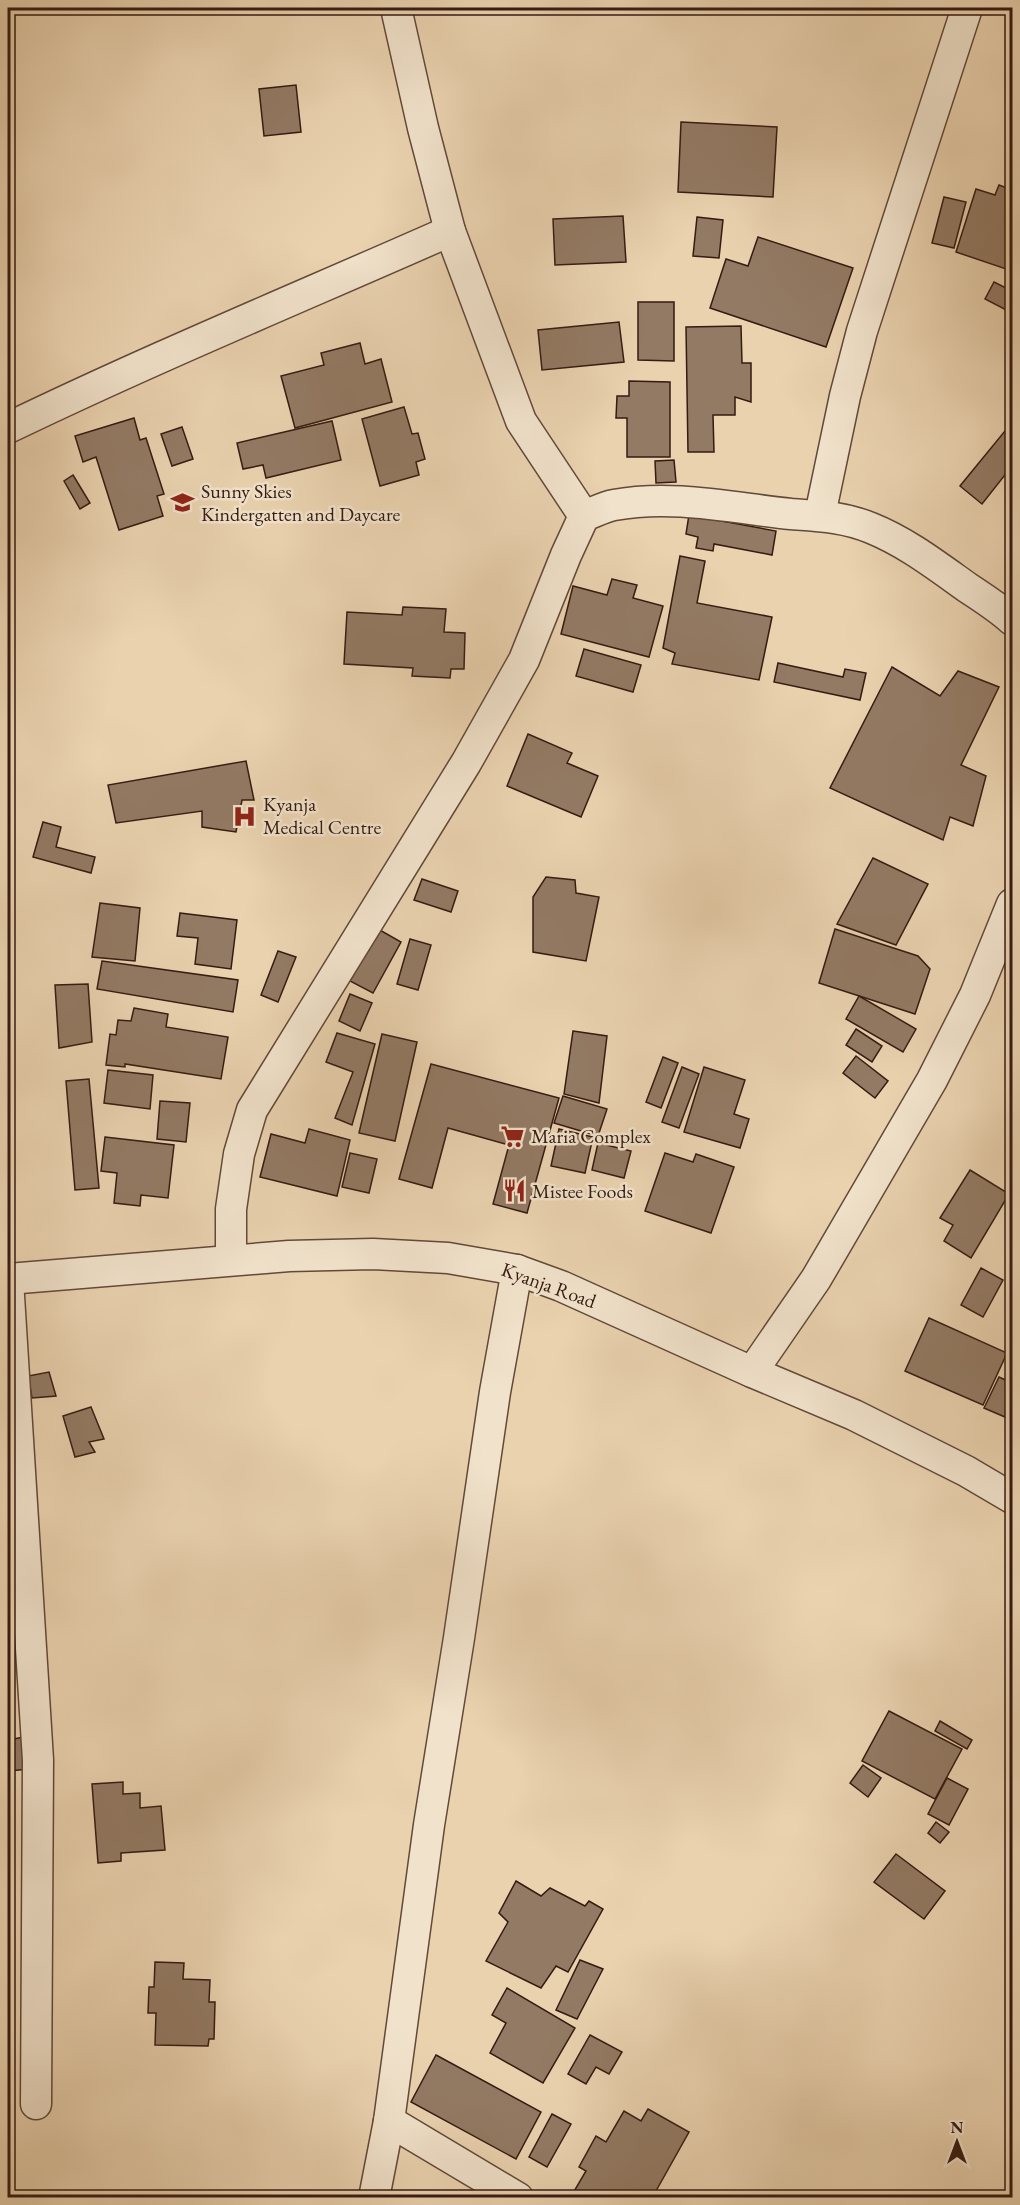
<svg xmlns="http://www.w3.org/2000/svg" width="1020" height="2205" viewBox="0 0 1020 2205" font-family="'EB Garamond',serif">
<rect width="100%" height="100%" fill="#ead2af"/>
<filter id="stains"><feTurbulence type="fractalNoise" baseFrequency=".00333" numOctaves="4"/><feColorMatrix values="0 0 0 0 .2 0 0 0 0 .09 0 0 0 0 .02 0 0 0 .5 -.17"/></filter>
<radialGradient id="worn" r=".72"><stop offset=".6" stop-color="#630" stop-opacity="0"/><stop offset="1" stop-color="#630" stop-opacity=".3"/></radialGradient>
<g fill="#937a64" stroke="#351b12" stroke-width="1.5">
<polygon points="296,85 301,132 264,136 259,89"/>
<polygon points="681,122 777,127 773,197 678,192"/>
<polygon points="999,185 1012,190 1012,271 956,252 976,189 995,195"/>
<polygon points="944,197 966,202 954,248 932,243"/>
<polygon points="623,216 626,262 555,265 553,219"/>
<polygon points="697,217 723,220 719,258 693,256"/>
<polygon points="758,237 853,268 826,347 710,308 726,259 748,266"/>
<polygon points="994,282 1012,291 1012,313 985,299"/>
<polygon points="638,302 674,302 674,361 638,360"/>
<polygon points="619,322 624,362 542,370 538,330"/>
<polygon points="741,326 742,363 751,363 751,402 735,397 735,415 713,415 714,452 688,452 686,327"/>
<polygon points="360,343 365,364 381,359 392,402 295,428 281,376 324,365 321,353"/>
<polygon points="629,381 670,382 670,457 627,457 627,418 616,418 617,396 629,396"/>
<polygon points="404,407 412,434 418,433 425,459 416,462 419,475 380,486 362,419"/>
<polygon points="134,418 140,440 146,438 164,494 157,496 163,516 119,530 96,457 83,462 75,436"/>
<polygon points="332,421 341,460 266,478 263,465 243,469 237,443"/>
<polygon points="1009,426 1012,429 1012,466 982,504 960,486"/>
<polygon points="182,427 193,459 172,466 161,434"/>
<polygon points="674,460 676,482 656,483 655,461"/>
<polygon points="73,475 90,503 80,509 64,481"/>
<polygon points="689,515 776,531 772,555 714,544 713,551 696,548 698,537 686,534"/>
<polygon points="680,556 705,561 697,603 772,617 759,680 672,664 675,653 663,648"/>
<polygon points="612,579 637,585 633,598 663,606 649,657 561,634 573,586 607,595"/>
<polygon points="403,607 446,609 444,632 465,633 464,669 451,669 450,678 412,676 413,668 344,664 347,612 402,615"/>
<polygon points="584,649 641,665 633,692 576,676"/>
<polygon points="778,663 843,677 845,669 866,673 860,700 774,682"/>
<polygon points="892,667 940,696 958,671 999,687 961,765 986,776 973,826 950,817 943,840 830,788"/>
<polygon points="528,734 572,753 567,763 598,776 581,817 507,786"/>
<polygon points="246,761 254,800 242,800 236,832 202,827 202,811 116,823 108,785"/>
<polygon points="43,822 61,827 56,847 95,857 91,873 33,857"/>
<polygon points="873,858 928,884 896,945 837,924"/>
<polygon points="546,877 575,880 576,893 599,897 586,961 533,952 533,897"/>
<polygon points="422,879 458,891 451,912 414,900"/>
<polygon points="100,903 140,908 135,961 92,957"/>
<polygon points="180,913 237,920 231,969 195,964 198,938 177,936"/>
<polygon points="378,929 401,942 373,993 350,981"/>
<polygon points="835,929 918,956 930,969 915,1014 819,983"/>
<polygon points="410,939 431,945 418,990 397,984"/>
<polygon points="278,951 296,957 278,1002 261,995"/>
<polygon points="102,961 238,980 233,1012 97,989"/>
<polygon points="88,984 92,1042 59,1048 55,985"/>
<polygon points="350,994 372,1003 360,1031 339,1021"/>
<polygon points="859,996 916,1029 903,1052 846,1019"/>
<polygon points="134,1008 168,1014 166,1027 228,1037 221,1079 125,1064 125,1067 106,1065 110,1034 116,1035 118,1020 131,1021"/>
<polygon points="856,1029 882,1046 872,1062 846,1045"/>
<polygon points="573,1031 607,1036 599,1103 564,1094"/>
<polygon points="337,1033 375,1044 352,1125 335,1118 353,1072 326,1062"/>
<polygon points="382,1034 417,1042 395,1141 359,1133"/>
<polygon points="856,1056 888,1081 875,1098 843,1073"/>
<polygon points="663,1057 678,1063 661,1108 646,1102"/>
<polygon points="431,1064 559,1098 527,1213 493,1204 509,1145 448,1128 432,1188 399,1179"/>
<polygon points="682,1067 699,1074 679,1128 662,1122"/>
<polygon points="704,1067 745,1080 734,1114 749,1119 740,1148 684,1132"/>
<polygon points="108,1070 153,1075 150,1109 104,1103"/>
<polygon points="89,1079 99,1188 75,1190 66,1081"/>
<polygon points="563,1096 607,1109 598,1136 554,1123"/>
<polygon points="160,1101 190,1103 186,1142 157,1139"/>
<polygon points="309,1129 350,1140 337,1196 260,1177 271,1134 305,1143"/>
<polygon points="559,1129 593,1137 585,1173 551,1166"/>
<polygon points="105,1137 174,1145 168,1198 141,1195 140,1206 114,1203 117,1173 101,1171"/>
<polygon points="598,1143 631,1151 624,1178 592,1170"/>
<polygon points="350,1153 377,1159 369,1193 342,1187"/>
<polygon points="665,1153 693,1162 696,1154 734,1167 711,1233 645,1211"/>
<polygon points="970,1170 1009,1194 971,1258 944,1241 953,1225 940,1218"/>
<polygon points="981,1268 1003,1280 983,1317 961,1305"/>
<polygon points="1012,1288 1012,1304 1006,1301"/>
<polygon points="929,1318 1007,1353 983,1405 905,1371"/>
<polygon points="1011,1366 1012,1367 1012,1378 1007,1375"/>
<polygon points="49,1372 56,1396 32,1398 28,1376"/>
<polygon points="999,1377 1012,1383 1012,1420 984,1408"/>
<polygon points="91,1407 104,1439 89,1442 95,1452 75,1457 63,1416"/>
<polygon points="889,1711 962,1749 935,1799 862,1761"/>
<polygon points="940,1721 972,1740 967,1749 935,1731"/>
<polygon points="24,1737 28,1769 10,1771 8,1740"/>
<polygon points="863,1765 881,1778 868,1797 850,1783"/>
<polygon points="947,1778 968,1789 949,1825 928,1814"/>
<polygon points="123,1782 123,1794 140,1793 140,1808 161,1806 165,1850 121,1853 121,1861 98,1863 92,1784"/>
<polygon points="936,1822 949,1832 940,1843 928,1833"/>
<polygon points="896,1854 945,1891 924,1919 874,1882"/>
<polygon points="516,1881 541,1896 550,1888 585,1906 589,1901 603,1909 568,1972 556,1966 541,1988 486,1961 508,1922 499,1913"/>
<polygon points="580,1960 603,1969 577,2019 556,2010"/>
<polygon points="155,1962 184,1963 183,1979 210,1980 209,2002 215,2002 214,2039 209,2039 208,2046 155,2045 156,2013 148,2013 149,1987 154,1987"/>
<polygon points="507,1988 575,2028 543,2083 490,2053 506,2023 492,2015"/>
<polygon points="590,2035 622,2052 609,2074 596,2067 586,2084 568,2074"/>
<polygon points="436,2055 541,2112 516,2159 411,2102"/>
<polygon points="648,2109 689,2132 656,2191 668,2198 581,2198 573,2193 586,2171 579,2167 596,2136 606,2142 624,2111 641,2121"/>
<polygon points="552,2114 571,2124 547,2167 529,2157"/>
</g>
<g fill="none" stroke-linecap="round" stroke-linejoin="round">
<defs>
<g id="minor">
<polyline points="396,8 423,128 450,231 521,421 584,516"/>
<path d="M8 428C153 358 303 296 450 231"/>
<polyline points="820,515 845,396 862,331 967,8"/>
<path d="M231 1260V1209L239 1154 252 1110 466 763 524 660 566 555 584 516C593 513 603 507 614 505 672 494 733 508 791 514 819 516 845 517 871 528 906 542 937 566 968 588 983 598 999 608 1012 620"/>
<polyline points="8,1279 289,1256 373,1254 448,1258 517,1270 561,1286 752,1372 854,1415 966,1471 1012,1498"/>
<polyline points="8,1280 38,1760 36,2104"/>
<polyline points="752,1372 816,1279 932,1080 975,995 1012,904"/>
<polyline points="389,2121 518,2198"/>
<polyline points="374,2198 389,2121 429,1825 459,1638 495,1392 517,1270"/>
</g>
</defs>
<use href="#minor" stroke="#624939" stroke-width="33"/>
<use href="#minor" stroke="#f1e2cb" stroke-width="30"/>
</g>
<defs>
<symbol id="school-bare" viewBox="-9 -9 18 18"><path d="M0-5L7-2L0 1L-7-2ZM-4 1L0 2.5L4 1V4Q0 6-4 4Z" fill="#8f2418" stroke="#f1e2cb" stroke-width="2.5" paint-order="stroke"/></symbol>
<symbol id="hospital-bare" viewBox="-9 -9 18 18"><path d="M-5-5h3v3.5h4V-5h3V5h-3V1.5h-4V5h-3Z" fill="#8f2418" stroke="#f1e2cb" stroke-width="2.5" paint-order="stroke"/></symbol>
<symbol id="supermarket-bare" viewBox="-9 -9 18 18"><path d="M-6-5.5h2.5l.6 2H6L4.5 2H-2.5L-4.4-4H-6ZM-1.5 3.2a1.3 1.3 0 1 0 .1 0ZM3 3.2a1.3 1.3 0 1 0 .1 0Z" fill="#8f2418" stroke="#f1e2cb" stroke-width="2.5" paint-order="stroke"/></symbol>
<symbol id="restaurant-bare" viewBox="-9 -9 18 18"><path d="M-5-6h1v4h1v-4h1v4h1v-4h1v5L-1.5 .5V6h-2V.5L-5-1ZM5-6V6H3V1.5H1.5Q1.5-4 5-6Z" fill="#8f2418" stroke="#f1e2cb" stroke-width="2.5" paint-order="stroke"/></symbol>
</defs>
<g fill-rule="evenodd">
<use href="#school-bare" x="166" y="486" width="33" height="33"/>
<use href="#hospital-bare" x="228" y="800" width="33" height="33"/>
<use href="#supermarket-bare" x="496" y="1120" width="33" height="33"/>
<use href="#restaurant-bare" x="498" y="1174" width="33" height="33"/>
</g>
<g text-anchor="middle" stroke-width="5" stroke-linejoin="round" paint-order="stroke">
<g font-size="20" fill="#351b12" stroke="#f1e2cb" text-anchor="start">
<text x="201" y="498">Sunny Skies<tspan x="201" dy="23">Kindergatten and Daycare</tspan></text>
<text x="263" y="811">Kyanja<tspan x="263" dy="23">Medical Centre</tspan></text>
<text x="531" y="1143">Maria Complex</text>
<text x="532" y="1198">Mistee Foods</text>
</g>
<g font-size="20" fill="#351b12" stroke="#f1e2cb">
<text transform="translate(549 1285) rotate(20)" y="7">Kyanja Road</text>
</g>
</g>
<rect width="1020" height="2205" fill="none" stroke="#ead2af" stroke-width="30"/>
<rect x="9" y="9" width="1002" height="2187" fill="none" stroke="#351b12" stroke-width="3"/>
<rect x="15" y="15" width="990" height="2175" fill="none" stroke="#351b12" stroke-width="1.5"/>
<g transform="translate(957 2142)" stroke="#f1e2cb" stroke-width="4.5" paint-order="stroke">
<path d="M0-4.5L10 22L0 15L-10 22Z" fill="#351b12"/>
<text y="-9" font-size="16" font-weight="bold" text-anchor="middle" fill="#351b12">N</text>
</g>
<rect width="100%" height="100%" filter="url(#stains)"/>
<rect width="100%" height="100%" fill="url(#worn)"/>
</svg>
